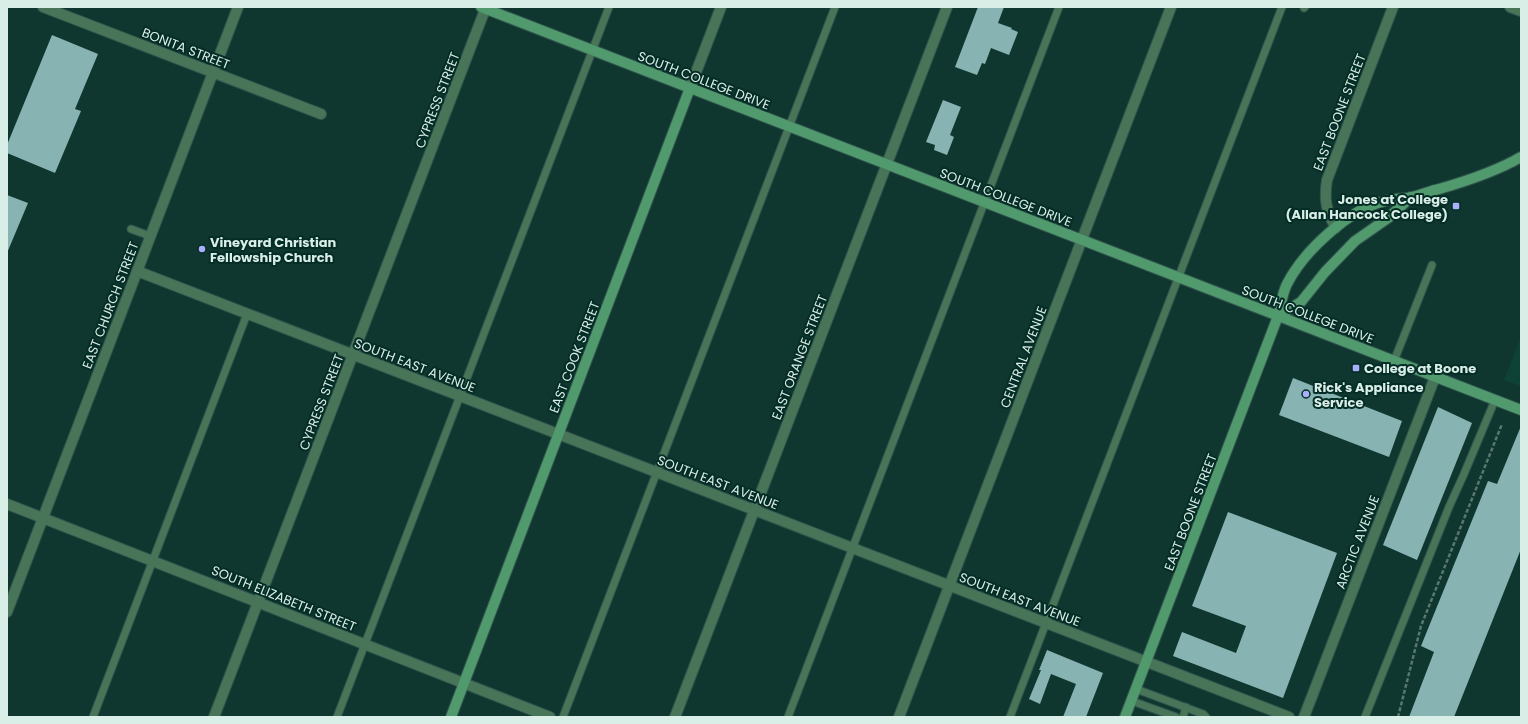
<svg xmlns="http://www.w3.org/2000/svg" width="1528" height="724" viewBox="0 0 1528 724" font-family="Poppins,sans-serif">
<rect width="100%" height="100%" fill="#10372f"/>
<polygon fill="#0e4237" points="1521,337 1521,386 1504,380"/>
<g fill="#87b3b3">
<polygon points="978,7 1004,7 998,23 1012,28 1011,29 1018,32 1009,55 991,48 985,64 982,63 977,75 955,67"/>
<polygon points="52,35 98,54 75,109 81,111 55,173 7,153 7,145"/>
<polygon points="943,100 961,107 950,135 954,137 947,155 934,150 935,145 926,142"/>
<polygon points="7,195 28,203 7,253"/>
<polygon points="1293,378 1402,421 1389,457 1279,415"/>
<polygon points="1438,407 1472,423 1417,560 1383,545"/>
<polygon points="1521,426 1521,549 1454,717 1409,717 1434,652 1421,646 1488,481 1497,484"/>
<polygon points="1228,512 1337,553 1283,698 1173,656 1182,632 1236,653 1246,626 1192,606"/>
<polygon points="1047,650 1103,673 1086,717 1063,717 1076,684 1051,674 1040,704 1029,699 1041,670 1039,670"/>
</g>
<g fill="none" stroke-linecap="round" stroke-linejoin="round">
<defs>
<g id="lane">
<polyline points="1304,8 1305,7"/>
<polyline points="131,229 150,236"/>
<polyline points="1394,361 1432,265"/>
<polyline points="1136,689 1203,714 1206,717"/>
<polyline points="1132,701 1176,717"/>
<polyline points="93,717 247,314"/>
<polyline points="337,717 609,7"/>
<polyline points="563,717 835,7"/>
<polyline points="788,717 1059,7"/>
<polyline points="1010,717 1282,7"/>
<polyline points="1183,717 1186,707"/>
<polyline points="1365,717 1449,507 1464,474 1495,400"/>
</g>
<g id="street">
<polyline points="43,7 321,114"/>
<polyline points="1510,7 1521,11"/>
<polyline points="690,88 721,7"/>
<path d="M1336 228C1326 212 1324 199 1327 180L1393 7"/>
<polyline points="137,271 1289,717"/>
<polyline points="7,504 550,717"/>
<polyline points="7,612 238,7"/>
<polyline points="214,717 486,7"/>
<polyline points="675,717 947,7"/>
<polyline points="899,717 1171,7"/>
<polyline points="1304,717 1435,377"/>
</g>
<g id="secondary">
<polyline points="481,7 1521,410"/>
<polyline points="1278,316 1301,302 1325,272 1355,241 1388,218 1411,197"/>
<polyline points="451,717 690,88"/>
<path d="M1125 717 1278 316C1281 305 1282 294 1287 284 1304 251 1349 209 1385 201 1394 198 1404 199 1412 197 1421 195 1430 191 1439 189 1467 181 1495 172 1521 157"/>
</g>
</defs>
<use href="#lane" stroke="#30544d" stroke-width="9"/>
<use href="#street" stroke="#30544d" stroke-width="12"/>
<use href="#secondary" stroke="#30544d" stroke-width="12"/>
<polyline stroke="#577770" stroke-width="2.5" stroke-dasharray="4 2" stroke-linecap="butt" points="1398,717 1421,626 1502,424"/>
<use href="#lane" stroke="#487458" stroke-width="7"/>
<use href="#street" stroke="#487458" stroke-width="10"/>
<use href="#secondary" stroke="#509a6d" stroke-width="10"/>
</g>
<g fill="#a8b0fc" stroke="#042d25" stroke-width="1.5">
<rect x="1452" y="202" width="8" height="8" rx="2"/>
<circle cx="202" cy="249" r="4"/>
<rect x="1352" y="364" width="8" height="8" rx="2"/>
<circle cx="1306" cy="394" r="4"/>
</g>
<g text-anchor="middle" stroke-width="4" stroke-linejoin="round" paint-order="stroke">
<g font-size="13" fill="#daeee8" stroke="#042d25">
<text transform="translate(186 48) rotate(21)" y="5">BONITA STREET</text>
<text transform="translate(704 80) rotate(21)" y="5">SOUTH COLLEGE DRIVE</text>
<text transform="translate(437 100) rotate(-69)" y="5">CYPRESS STREET</text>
<text transform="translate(1339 112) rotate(-69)" y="5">EAST BOONE STREET</text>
<text transform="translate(1006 197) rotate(21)" y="5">SOUTH COLLEGE DRIVE</text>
<text transform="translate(110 305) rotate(-69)" y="5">EAST CHURCH STREET</text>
<text transform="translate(1308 314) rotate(21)" y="5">SOUTH COLLEGE DRIVE</text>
<text transform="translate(574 357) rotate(-69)" y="5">EAST COOK STREET</text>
<text transform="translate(799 357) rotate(-69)" y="5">EAST ORANGE STREET</text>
<text transform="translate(1023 357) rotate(-69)" y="5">CENTRAL AVENUE</text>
<text transform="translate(415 365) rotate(21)" y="5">SOUTH EAST AVENUE</text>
<text transform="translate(321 402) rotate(-69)" y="5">CYPRESS STREET</text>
<text transform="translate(718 482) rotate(21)" y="5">SOUTH EAST AVENUE</text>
<text transform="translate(1190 512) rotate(-69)" y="5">EAST BOONE STREET</text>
<text transform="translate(1357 542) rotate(-69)" y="5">ARCTIC AVENUE</text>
<text transform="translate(284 598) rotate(22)" y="5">SOUTH ELIZABETH STREET</text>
<text transform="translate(1020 599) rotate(21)" y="5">SOUTH EAST AVENUE</text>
</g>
<g font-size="13" font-weight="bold" fill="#daeee8" stroke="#042d25" text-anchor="start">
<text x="1448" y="204" text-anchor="end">Jones at College<tspan x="1448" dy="15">(Allan Hancock College)</tspan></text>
<text x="210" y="247">Vineyard Christian<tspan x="210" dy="15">Fellowship Church</tspan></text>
<text x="1364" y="373">College at Boone</text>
<text x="1314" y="392">Rick's Appliance<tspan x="1314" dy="15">Service</tspan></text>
</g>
</g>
<rect width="1528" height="724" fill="none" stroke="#daeee8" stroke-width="16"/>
</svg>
